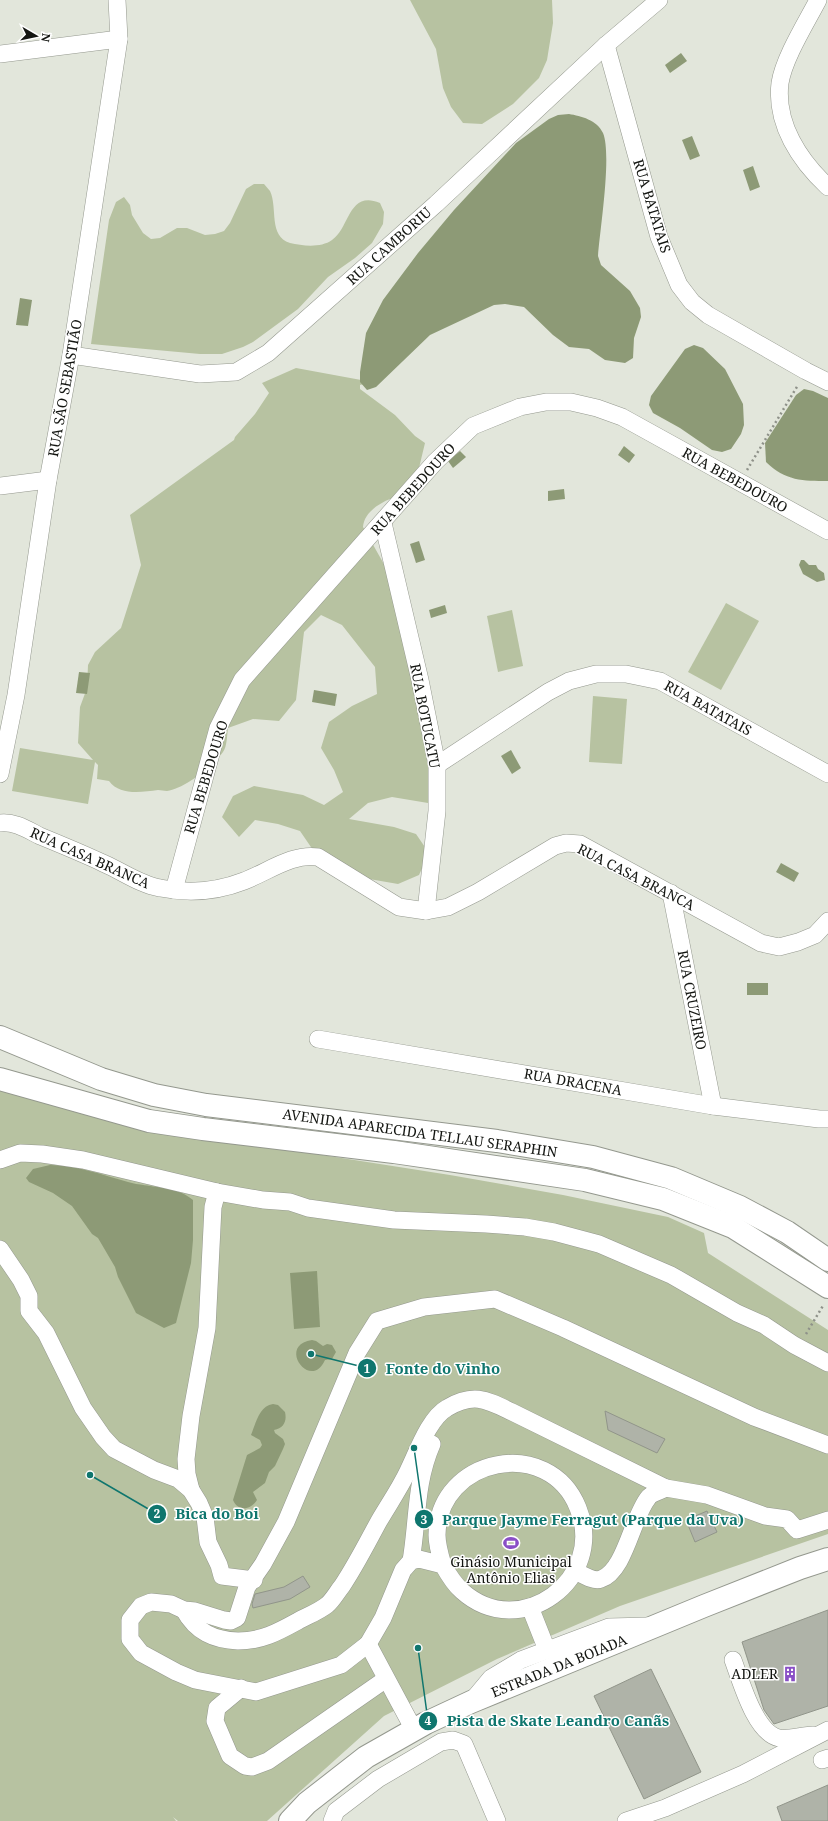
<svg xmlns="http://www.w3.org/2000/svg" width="828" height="1821" viewBox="0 0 828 1821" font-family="'Noto Serif',serif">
<rect width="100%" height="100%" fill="#e2e6db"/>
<g fill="#b7c2a1">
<polygon points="410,0 552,0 553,23 547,60 539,78 513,104 482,124 463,123 451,107 443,88 436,49"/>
<path d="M254 184H264C266 186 268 189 270 191 278 208 268 236 290 243 303 246 321 248 332 240 350 228 348 190 380 203L384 212 383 224 372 243 355 258 328 277 298 309 253 342 243 347 222 354H200L91 344 109 220 116 202 124 197 130 205 132 215 143 233 151 239 160 238 177 228H187L205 235 215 234 224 231 230 223 246 189Z"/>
<path d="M296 368 372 382 360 385V389L395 415 415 436 425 443 418 472 391 505 390 499C378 504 364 513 363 527L385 566 443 791 428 803 392 797 368 803 349 819 394 827 416 834 429 853 419 875 398 884 352 876 313 850 300 831 278 824 255 820 239 837 222 817 233 796 254 786 303 795 324 805 343 792 334 770 321 748 329 722 352 706 377 694 375 667 342 625 321 615 304 632 296 700 279 721 253 719 228 728C227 735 227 747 223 752 213 766 184 789 167 791 164 791 161 790 158 790 142 792 120 796 109 781L97 779 98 765 95 762 88 804 12 791 20 748 93 760 78 743 80 707 87 688 88 665 95 652 121 628 141 565 130 515 234 440 235 437 255 414 269 393 262 383Z"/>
<polygon points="726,603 759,621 721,690 688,672"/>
<polygon points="512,610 523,666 498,672 487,616"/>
<polygon points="593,696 627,699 622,764 589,762"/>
<polygon points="0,1086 168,1134 316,1154 450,1175 563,1195 668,1217 704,1233 708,1253 828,1330 828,1534 620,1606 497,1659 384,1716 267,1821 178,1821 173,1817 176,1821 0,1821"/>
</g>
<g fill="#8d9a76">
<polygon points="681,53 687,61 670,73 665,65"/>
<path d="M569 114C581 116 597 120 603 133 612 155 600 229 598 256L601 265 630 291 640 308 641 317 634 338 633 358 625 363 605 360 589 349 569 347 553 335 524 307 505 304 494 305 430 335 376 387 367 390 360 382V372L366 333 383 300 418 253 454 210 516 143 549 119 558 115Z"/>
<polygon points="692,136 700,156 690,160 682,140"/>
<polygon points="753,166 760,187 750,191 743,170"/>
<polygon points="20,298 32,300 28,326 16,325"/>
<polygon points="694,345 703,348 725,369 743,404 744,425 741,434 731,449 722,452 712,450 680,428 653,413 649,405 651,396 685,349"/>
<path d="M804 389 813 391 828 398V481C803 481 785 481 766 462L765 443 796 395Z"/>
<polygon points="624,446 635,455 629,463 618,455"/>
<polygon points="460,451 466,457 453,468 448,461"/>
<polygon points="564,489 565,499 548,501 548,491"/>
<polygon points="419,541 425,560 416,563 410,544"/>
<polygon points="801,560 804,560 809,565 816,565 818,569 824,573 825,580 817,582 803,574 799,565"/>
<polygon points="445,605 447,613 431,618 429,610"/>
<polygon points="79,672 90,673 87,694 76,693"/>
<polygon points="314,690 337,694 335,706 312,702"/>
<polygon points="511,750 521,768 512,774 501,756"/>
<polygon points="781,863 799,873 794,882 776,872"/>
<rect x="747" y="983" width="21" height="12"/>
<path d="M50 1165C76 1165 103 1175 128 1182 149 1188 176 1185 193 1200V1240L191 1263 176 1323 164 1328 136 1313 118 1277 115 1267 98 1238 92 1234 72 1206 53 1193 29 1182 26 1178 33 1169Z"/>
<polygon points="317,1271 320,1327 294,1329 290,1273"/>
<path d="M312 1340 316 1341 323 1346 327 1344 332 1345 336 1352 332 1359 325 1360C311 1392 276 1345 312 1340Z"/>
<path d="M273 1404 278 1405 285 1412C287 1421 284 1428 274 1430L275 1433 283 1439 285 1444 283 1449 275 1466 269 1472 265 1483 253 1492 257 1500C251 1510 238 1512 233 1500L247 1455 260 1448 262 1445 260 1440 251 1435C256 1423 259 1406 273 1404Z"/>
</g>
<g fill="#afb3a8" stroke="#91958a">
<polygon points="605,1411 665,1439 657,1453 608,1430"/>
<polygon points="707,1511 717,1532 695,1542 686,1520"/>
<polygon points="303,1576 310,1587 290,1599 253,1608 252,1604 255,1594 284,1587"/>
<polygon points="828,1610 828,1706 774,1724 764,1710 742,1642"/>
<polygon points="651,1669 701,1772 644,1799 594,1696"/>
<polygon points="828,1785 828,1821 782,1821 777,1807"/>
</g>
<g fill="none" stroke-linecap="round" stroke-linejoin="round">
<defs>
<g id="minor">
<path d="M818 0C806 23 784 58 780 83 775 124 800 161 828 187"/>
<polyline points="606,45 659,237 679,285 692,302 708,315 806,371 828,382"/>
<polyline points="0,54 119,39"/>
<polyline points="71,355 200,374 236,372 268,353 436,204 606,45 659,0"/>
<polyline points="0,486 48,480"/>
<polyline points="383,523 420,680 437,765 437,811 426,911"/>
<polyline points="437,765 548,692 569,681 596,674 626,674 660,681 828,774"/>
<polyline points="0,774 16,695 48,480 71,355 119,39 117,0"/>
<path d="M0 823C14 821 28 830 40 836 62 845 84 854 105 864 123 872 141 885 160 888 190 894 216 892 244 881 268 872 292 853 318 857L399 907 426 911 448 907 478 892 555 846 566 843 580 844 761 943 779 947 798 942 815 935 828 921"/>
<polyline points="174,890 218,728 242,680 435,462 473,426 520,407 546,402 571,402 597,408 622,417 828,531"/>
<polyline points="671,893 713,1106"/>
<polyline points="318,1039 713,1106 819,1119 828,1119"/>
<polyline points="0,1160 20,1153 42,1154 83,1160 217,1192 263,1200 290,1202 308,1208 394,1220 486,1224 525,1227 554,1232 599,1244 671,1275 737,1313 764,1325 794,1345 828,1363"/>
<polyline points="0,1249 21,1280 29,1296 29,1311 46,1333 83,1408 103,1437 114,1449 154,1470 178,1479 191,1490 199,1503 205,1517 208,1542 219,1565 222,1576 254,1580"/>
<polyline points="666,1488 707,1495 765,1516 787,1519 797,1530 828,1520"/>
<polyline points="191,1490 187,1474 186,1459 191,1416 207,1328 213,1207 217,1192"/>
<path d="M411 1561C418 1520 415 1483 432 1444"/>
<path d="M443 1565C440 1555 437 1545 437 1535 438 1457 549 1435 578 1508 607 1579 520 1643 462 1591 454 1584 448 1574 443 1565L419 1559 411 1561 403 1570 383 1618 368 1644 341 1665 256 1692 195 1680 176 1672 141 1653 130 1639V1620L141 1606 151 1602 171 1604 184 1610 195 1611 224 1620 231 1621 237 1618 247 1587 263 1564 286 1522 357 1353 377 1321 424 1307 495 1299 563 1328 754 1417 828 1445"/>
<polyline points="530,1607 547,1650"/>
<path d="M184 1610C196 1632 214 1640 238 1641 262 1641 278 1632 298 1621 307 1616 318 1612 327 1605 333 1600 337 1592 342 1586 356 1565 367 1543 379 1521 389 1504 400 1488 408 1471 417 1453 429 1418 447 1408 474 1392 487 1400 512 1412L666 1488C661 1491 651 1493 648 1498 632 1518 625 1571 601 1579 593 1582 582 1574 575 1571"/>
<polyline points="368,1644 414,1730"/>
<path d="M733 1660C741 1681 755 1733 779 1738 787 1740 804 1735 813 1735"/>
<polyline points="241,1688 217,1708 215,1721 230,1756 245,1766 252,1767 268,1761 386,1679"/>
<polyline points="471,1702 491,1678 521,1660 609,1627 648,1626"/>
<polyline points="822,1760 828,1758"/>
<polyline points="332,1821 336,1811 378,1779 441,1742 453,1740 464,1744 497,1821"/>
<polyline points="626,1821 665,1808 743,1774 828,1730"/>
</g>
<g id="major">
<polyline points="0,1037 101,1079 154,1095 206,1105 497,1141 593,1157 671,1178 740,1207 787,1232 828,1260"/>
<polyline points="0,1079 149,1121 203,1129 394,1152 585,1180 663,1199 733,1227 828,1287"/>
<polyline points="290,1821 307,1803 366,1757 426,1723 471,1702 704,1606 800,1568 828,1559"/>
</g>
</defs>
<use href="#minor" stroke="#94988e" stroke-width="18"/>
<use href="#major" stroke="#94988e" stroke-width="24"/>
<g stroke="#8e9189" stroke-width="2.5" stroke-dasharray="2 3" stroke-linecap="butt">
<polyline points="747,470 798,385"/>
<polyline points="806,1334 824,1304"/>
</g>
<use href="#minor" stroke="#fff" stroke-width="17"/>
<use href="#major" stroke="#fff" stroke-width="22"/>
</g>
<defs>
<symbol id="stadium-bare" viewBox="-9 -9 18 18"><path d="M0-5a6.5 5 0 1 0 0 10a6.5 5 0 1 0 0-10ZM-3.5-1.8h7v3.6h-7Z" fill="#894fc6" stroke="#fff" stroke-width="2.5" paint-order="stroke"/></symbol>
<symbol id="building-bare" viewBox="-9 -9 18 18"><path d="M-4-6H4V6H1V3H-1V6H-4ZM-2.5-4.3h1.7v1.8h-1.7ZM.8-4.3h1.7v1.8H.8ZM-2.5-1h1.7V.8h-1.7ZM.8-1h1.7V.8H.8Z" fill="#894fc6" stroke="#fff" stroke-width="2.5" paint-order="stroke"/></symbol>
</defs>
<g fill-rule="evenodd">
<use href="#stadium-bare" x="500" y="1532" width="22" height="22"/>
<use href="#building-bare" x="779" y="1663" width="22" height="22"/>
</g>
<g text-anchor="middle" stroke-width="3" stroke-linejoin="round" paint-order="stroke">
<g font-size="14" fill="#131511" stroke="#fff">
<text transform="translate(652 206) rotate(73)" y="5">RUA BATATAIS</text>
<text transform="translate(389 246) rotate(-42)" y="5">RUA CAMBORIU</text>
<text transform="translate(65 388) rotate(-80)" y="5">RUA SÃO SEBASTIÃO</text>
<text transform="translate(735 480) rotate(29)" y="5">RUA BEBEDOURO</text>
<text transform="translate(413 489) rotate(-48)" y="5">RUA BEBEDOURO</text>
<text transform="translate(708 708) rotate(29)" y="5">RUA BATATAIS</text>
<text transform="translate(425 716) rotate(79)" y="5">RUA BOTUCATU</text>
<text transform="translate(206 777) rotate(-73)" y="5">RUA BEBEDOURO</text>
<text transform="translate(90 858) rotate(24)" y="5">RUA CASA BRANCA</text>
<text transform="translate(636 877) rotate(27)" y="5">RUA CASA BRANCA</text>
<text transform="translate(692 1000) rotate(79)" y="5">RUA CRUZEIRO</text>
<text transform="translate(573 1082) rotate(10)" y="5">RUA DRACENA</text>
<text transform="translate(420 1133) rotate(8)" y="5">AVENIDA APARECIDA TELLAU SERAPHIN</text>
<text transform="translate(559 1666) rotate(-22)" y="5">ESTRADA DA BOIADA</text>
</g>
<g font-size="14" fill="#131511" stroke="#fff">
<text x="511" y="1567">Ginásio Municipal<tspan x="511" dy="16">Antônio Elias</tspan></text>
<text x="778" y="1679" text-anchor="end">ADLER</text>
</g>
</g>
<path fill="none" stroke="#0f766e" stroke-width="1.5" d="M311 1354L367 1368M90 1475L157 1514M414 1448L424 1519M418 1648L428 1721"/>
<g fill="#0f766e" stroke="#fff" stroke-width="1.5">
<circle cx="311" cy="1354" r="4"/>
<circle cx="90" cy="1475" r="4"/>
<circle cx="414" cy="1448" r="4"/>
<circle cx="418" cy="1648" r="4"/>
<circle cx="367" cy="1368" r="10"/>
<circle cx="157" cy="1514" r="10"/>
<circle cx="424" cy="1519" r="10"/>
<circle cx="428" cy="1721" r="10"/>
</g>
<g font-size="12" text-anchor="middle" font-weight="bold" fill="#fff">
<text x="367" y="1373">1</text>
<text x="157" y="1518">2</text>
<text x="424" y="1524">3</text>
<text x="428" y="1725">4</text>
</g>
<g font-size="15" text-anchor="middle" font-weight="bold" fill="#0f766e" stroke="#fff" stroke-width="3" stroke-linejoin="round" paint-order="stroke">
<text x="443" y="1374">Fonte do Vinho</text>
<text x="217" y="1519">Bica do Boi</text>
<text x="593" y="1525">Parque Jayme Ferragut (Parque da Uva)</text>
<text x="558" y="1726">Pista de Skate Leandro Canãs</text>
</g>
<g transform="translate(36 36) rotate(99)" stroke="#ffffff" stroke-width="3" paint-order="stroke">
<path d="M0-3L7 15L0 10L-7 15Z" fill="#131511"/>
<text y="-6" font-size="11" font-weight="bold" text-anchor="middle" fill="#131511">N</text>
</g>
</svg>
